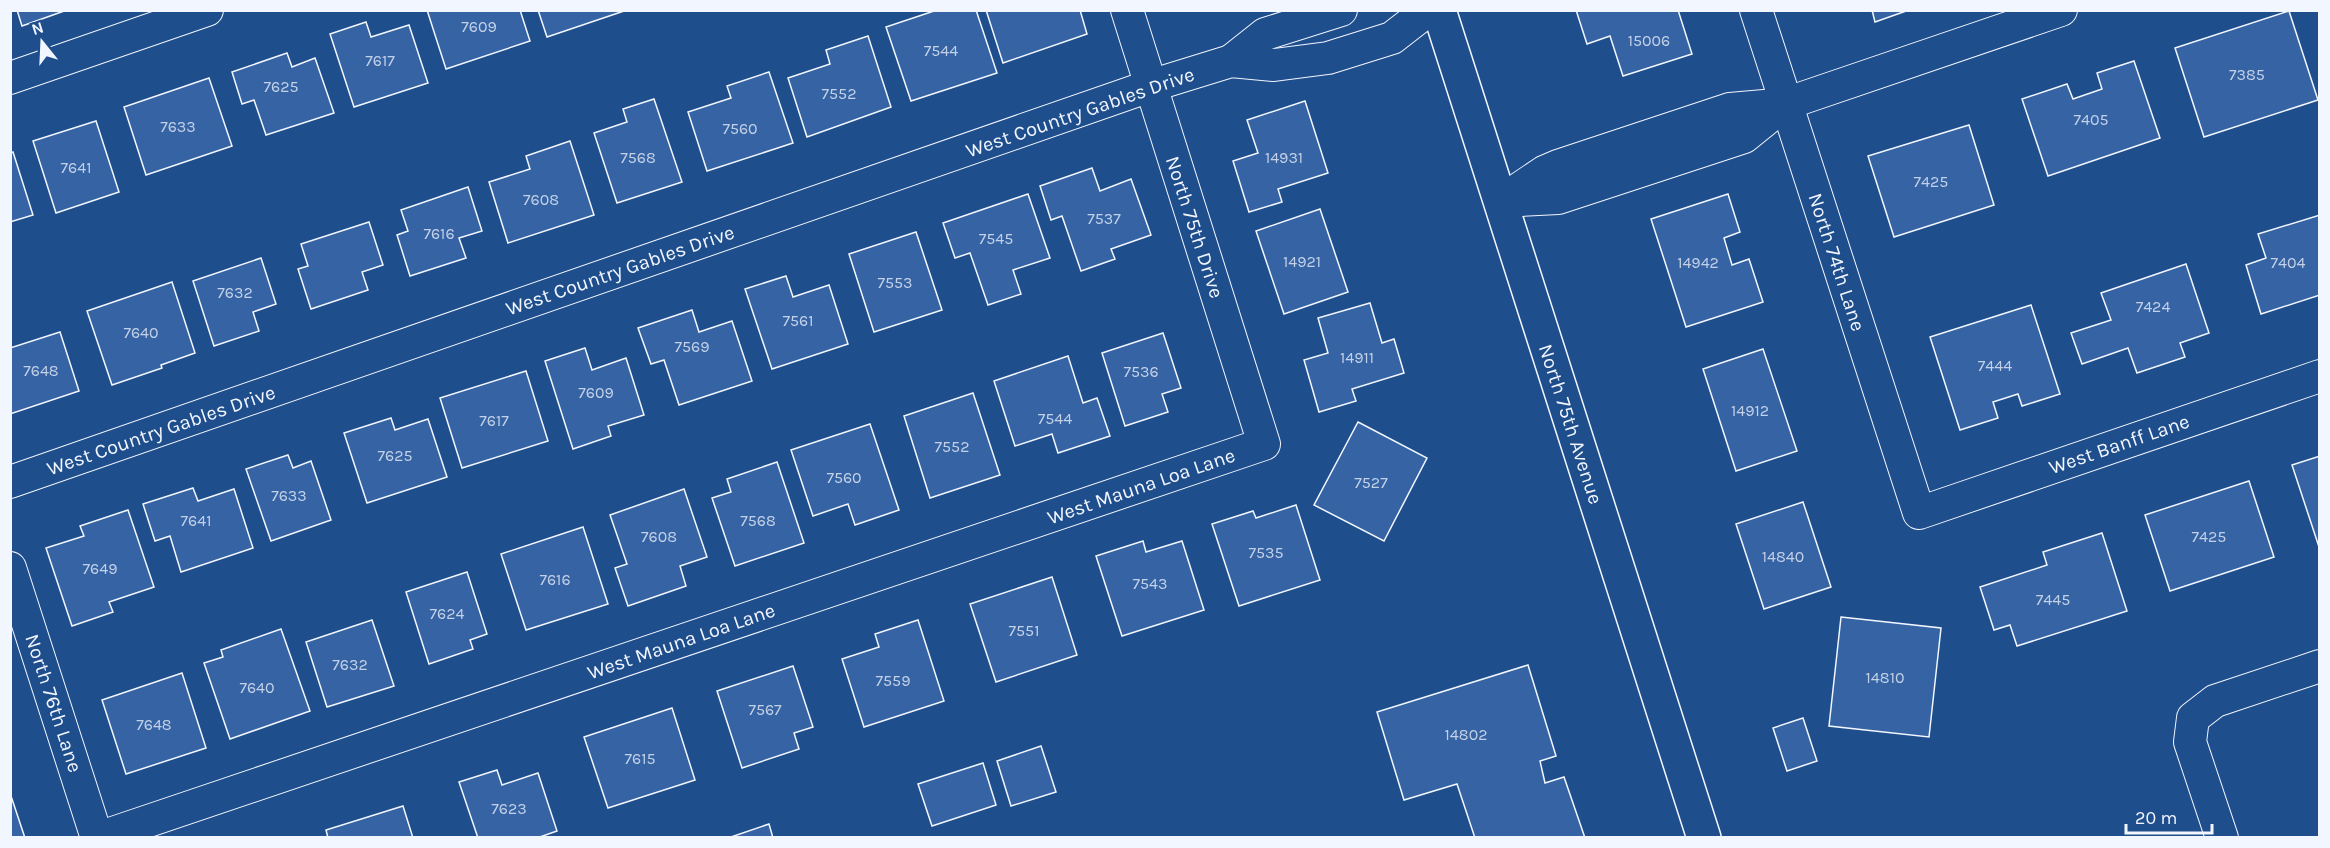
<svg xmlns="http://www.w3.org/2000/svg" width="2330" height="848" viewBox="0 0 2330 848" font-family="Karla,sans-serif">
<rect width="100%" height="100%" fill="#1f4e8c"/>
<g fill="#3563a3" stroke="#f2f6ff" stroke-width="1.5">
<polygon points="17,10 67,10 22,26"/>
<polygon points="427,10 520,10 530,41 446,69"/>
<polygon points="538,10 627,10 547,37"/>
<polygon points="937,10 976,10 997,73 911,101 886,27"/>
<polygon points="986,10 1080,10 1087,34 1003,63"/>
<polygon points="1576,10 1678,10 1692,54 1623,76 1610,36 1587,44"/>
<polygon points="1872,10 1909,10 1875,22"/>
<polygon points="2289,11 2318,100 2204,137 2175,48"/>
<polygon points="366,22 371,37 409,25 428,83 354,107 330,34"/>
<polygon points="868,36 891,107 807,137 788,78 830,64 826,50"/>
<polygon points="287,53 292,67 315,58 334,113 266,135 254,100 242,104 232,72"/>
<polygon points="2134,61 2160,138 2048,176 2022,99 2067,84 2073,99 2102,89 2097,73"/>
<polygon points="769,72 793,143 707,171 688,112 731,98 727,86"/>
<polygon points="209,78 232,146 146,175 124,107"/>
<polygon points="654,99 682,182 617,203 594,133 627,122 623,109"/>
<polygon points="1305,101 1328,173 1278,189 1282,202 1249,212 1233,161 1258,153 1247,120"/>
<polygon points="96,121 119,192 56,213 33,141"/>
<polygon points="1969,125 1994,205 1894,237 1868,156"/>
<polygon points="570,141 594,215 508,243 489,182 530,169 526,156"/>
<polygon points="13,152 33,215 10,222 10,153"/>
<polygon points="1092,168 1100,191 1131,179 1151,235 1111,249 1115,259 1081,271 1062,216 1051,220 1040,186"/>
<polygon points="468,187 482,231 459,238 466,258 410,276 397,235 408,231 401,210"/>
<polygon points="1028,194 1050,258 1013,270 1021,294 988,305 970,253 955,258 943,223"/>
<polygon points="1728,194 1740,232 1724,238 1732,265 1749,259 1763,302 1686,327 1651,219"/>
<polygon points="1320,209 1348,292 1284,314 1256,231"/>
<polygon points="2320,215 2320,295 2261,314 2246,265 2266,258 2258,234"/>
<polygon points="369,222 383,265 362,272 368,290 311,309 298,269 308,266 301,244"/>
<polygon points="916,232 942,310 874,332 849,254"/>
<polygon points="261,258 276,304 253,312 259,331 214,346 193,281"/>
<polygon points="2186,264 2209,333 2180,343 2185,357 2137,373 2128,348 2082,364 2071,333 2111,320 2101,293"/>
<polygon points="786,276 793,297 829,285 848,344 772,369 745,289"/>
<polygon points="172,282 195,353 161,365 162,368 112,385 87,311"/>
<polygon points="1370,303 1382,343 1394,339 1404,373 1352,389 1356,401 1319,412 1304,360 1328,353 1318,318"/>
<polygon points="2031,305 2060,394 2022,406 2018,394 1993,402 1998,418 1960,430 1930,337"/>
<polygon points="692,310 699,332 732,321 752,381 679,405 664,360 651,364 638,328"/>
<polygon points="60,332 79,391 10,414 10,348"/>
<polygon points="1163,333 1181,388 1162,394 1168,412 1125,426 1102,353"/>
<polygon points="585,348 592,370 626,358 644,415 608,426 611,436 573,449 545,361"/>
<polygon points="1763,349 1797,451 1736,471 1703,369"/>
<polygon points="1068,356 1083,403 1097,398 1110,436 1058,453 1052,434 1015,446 994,381"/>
<polygon points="526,371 548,441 462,468 440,398"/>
<polygon points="973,393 1000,475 930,498 904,416"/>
<polygon points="391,418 395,430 428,419 447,477 367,503 344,433"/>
<polygon points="1358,422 1427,458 1384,541 1314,505"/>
<polygon points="870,424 899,510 855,525 848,504 813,516 791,450"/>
<polygon points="288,455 293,468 311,461 331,520 271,541 246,469"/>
<polygon points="2320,456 2320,547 2319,547 2292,465"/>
<polygon points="777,462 804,543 735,566 712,498 731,492 727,479"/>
<polygon points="2249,481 2274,557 2170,591 2145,515"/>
<polygon points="193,488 198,501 234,489 253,548 181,572 170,536 155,541 143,504"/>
<polygon points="684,489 707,557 680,566 686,586 628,606 615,568 627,564 610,515"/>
<polygon points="1803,502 1831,587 1764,609 1736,524"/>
<polygon points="1296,505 1320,580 1239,606 1212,524 1253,511 1256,518"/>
<polygon points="128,510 154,587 109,602 113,612 72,626 46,548 84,536 80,526"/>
<polygon points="583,527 608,604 526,630 501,554"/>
<polygon points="2102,533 2127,611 2017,646 2010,625 1994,630 1980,587 2047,565 2043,552"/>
<polygon points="1143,541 1146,552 1182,541 1204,610 1122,636 1096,556"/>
<polygon points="467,572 487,634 470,640 473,649 429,664 406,592"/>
<polygon points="1052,577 1077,655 996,682 970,604"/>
<polygon points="1841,617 1941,628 1929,737 1829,726"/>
<polygon points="372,620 394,686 327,707 306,642"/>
<polygon points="918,620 944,701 864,727 842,659 879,647 875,634"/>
<polygon points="281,629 310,711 230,739 204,663 223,657 221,650"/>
<polygon points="1528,665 1556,756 1540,761 1545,783 1564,777 1585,838 1475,838 1457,784 1404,800 1377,712"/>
<polygon points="793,666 813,727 794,733 799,749 742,768 717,691"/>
<polygon points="182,673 206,748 126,774 102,700"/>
<polygon points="672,708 695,780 608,808 584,737"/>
<polygon points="1803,718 1817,761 1787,771 1773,728"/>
<polygon points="1041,746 1056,792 1011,806 997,761"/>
<polygon points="983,763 996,805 932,826 918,784"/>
<polygon points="497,770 502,785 538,773 557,831 537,838 478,838 459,782"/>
<polygon points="10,793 25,838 10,838"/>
<polygon points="403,806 413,838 328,838 326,830"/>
<polygon points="769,824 773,838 728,838"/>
</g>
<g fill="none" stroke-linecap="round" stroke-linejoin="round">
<defs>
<g id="minor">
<polyline points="1756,10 1919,513 2320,376"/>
<polyline points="1231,61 1265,34 1341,10"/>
<polyline points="10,78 207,10"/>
<polyline points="1501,201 1544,172 1558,166 1730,109 1785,104 2061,10"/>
<polyline points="1502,201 1558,198 1744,137 1785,104"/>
<polyline points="10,482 1150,86 1231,61 1274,65 1328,58 1392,38 1428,10"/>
<polyline points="10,568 97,838"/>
<polyline points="98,838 1264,444 1127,10"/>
<polyline points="2222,838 2190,742 2193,718 2215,701 2320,666"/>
</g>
<polyline id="major" points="1439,10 1704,838"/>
</defs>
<use href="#minor" stroke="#f2f6ff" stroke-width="34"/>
<use href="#major" stroke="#f2f6ff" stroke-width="36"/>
<use href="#minor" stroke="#1f4e8c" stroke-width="32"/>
<use href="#major" stroke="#1f4e8c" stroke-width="33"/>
</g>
<g text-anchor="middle" stroke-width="4.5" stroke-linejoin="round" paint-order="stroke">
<g font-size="16" fill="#c3d1e8">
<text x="479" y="32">7609</text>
<text x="1649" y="46">15006</text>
<text x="941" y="56">7544</text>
<text x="380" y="66">7617</text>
<text x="2247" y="80">7385</text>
<text x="281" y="92">7625</text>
<text x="839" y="99">7552</text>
<text x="2091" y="125">7405</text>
<text x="178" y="132">7633</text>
<text x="740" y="134">7560</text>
<text x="638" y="163">7568</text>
<text x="1284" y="163">14931</text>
<text x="76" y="173">7641</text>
<text x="1931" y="187">7425</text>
<text x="541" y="205">7608</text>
<text x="1104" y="224">7537</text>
<text x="439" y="239">7616</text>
<text x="996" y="244">7545</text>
<text x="1302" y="267">14921</text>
<text x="1698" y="268">14942</text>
<text x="2288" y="268">7404</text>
<text x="895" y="288">7553</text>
<text x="235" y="298">7632</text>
<text x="2153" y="312">7424</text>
<text x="798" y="326">7561</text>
<text x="141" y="338">7640</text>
<text x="692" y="352">7569</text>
<text x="1357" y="363">14911</text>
<text x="1995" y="371">7444</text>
<text x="41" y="376">7648</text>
<text x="1141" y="377">7536</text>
<text x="596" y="398">7609</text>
<text x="1750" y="416">14912</text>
<text x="1055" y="424">7544</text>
<text x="494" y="426">7617</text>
<text x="952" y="452">7552</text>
<text x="395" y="461">7625</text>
<text x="844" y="483">7560</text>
<text x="1371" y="488">7527</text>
<text x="289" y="501">7633</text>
<text x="196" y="526">7641</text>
<text x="758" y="526">7568</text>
<text x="659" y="542">7608</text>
<text x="2209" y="542">7425</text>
<text x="1266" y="558">7535</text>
<text x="1783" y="562">14840</text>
<text x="100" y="574">7649</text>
<text x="555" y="585">7616</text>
<text x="1150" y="589">7543</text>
<text x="2053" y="605">7445</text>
<text x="447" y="619">7624</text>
<text x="1024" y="636">7551</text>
<text x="350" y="670">7632</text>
<text x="1885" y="683">14810</text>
<text x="893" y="686">7559</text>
<text x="257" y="693">7640</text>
<text x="765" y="715">7567</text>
<text x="154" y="730">7648</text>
<text x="1466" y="740">14802</text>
<text x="640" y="764">7615</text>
<text x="509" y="814">7623</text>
</g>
<g font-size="20" fill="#f2f6ff" stroke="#1f4e8c">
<text transform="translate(1080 112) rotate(-19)" y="7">West Country Gables Drive</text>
<text transform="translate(1195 227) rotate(72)" y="7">North 75th Drive</text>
<text transform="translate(1837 262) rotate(72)" y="7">North 74th Lane</text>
<text transform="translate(620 270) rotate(-19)" y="7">West Country Gables Drive</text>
<text transform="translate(1571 424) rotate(72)" y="7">North 75th Avenue</text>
<text transform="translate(161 430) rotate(-19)" y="7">West Country Gables Drive</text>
<text transform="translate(2119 444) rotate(-19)" y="7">West Banff Lane</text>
<text transform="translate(1141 486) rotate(-19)" y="7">West Mauna Loa Lane</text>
<text transform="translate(681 641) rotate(-19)" y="7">West Mauna Loa Lane</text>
<text transform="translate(54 703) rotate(72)" y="7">North 76th Lane</text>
</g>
</g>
<rect width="2330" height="848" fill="none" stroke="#f2f6ff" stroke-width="24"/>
<g transform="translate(42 42) rotate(342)" stroke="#1f4e8c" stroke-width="4.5" paint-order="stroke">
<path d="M0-4.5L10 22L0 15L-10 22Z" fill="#f2f6ff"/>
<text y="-9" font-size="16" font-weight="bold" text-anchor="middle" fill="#f2f6ff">N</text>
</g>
<path d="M2126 824v9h86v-9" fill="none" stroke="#f2f6ff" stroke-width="3"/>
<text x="2135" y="824" font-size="18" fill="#f2f6ff" stroke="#1f4e8c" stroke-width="4.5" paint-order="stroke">20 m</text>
</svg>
